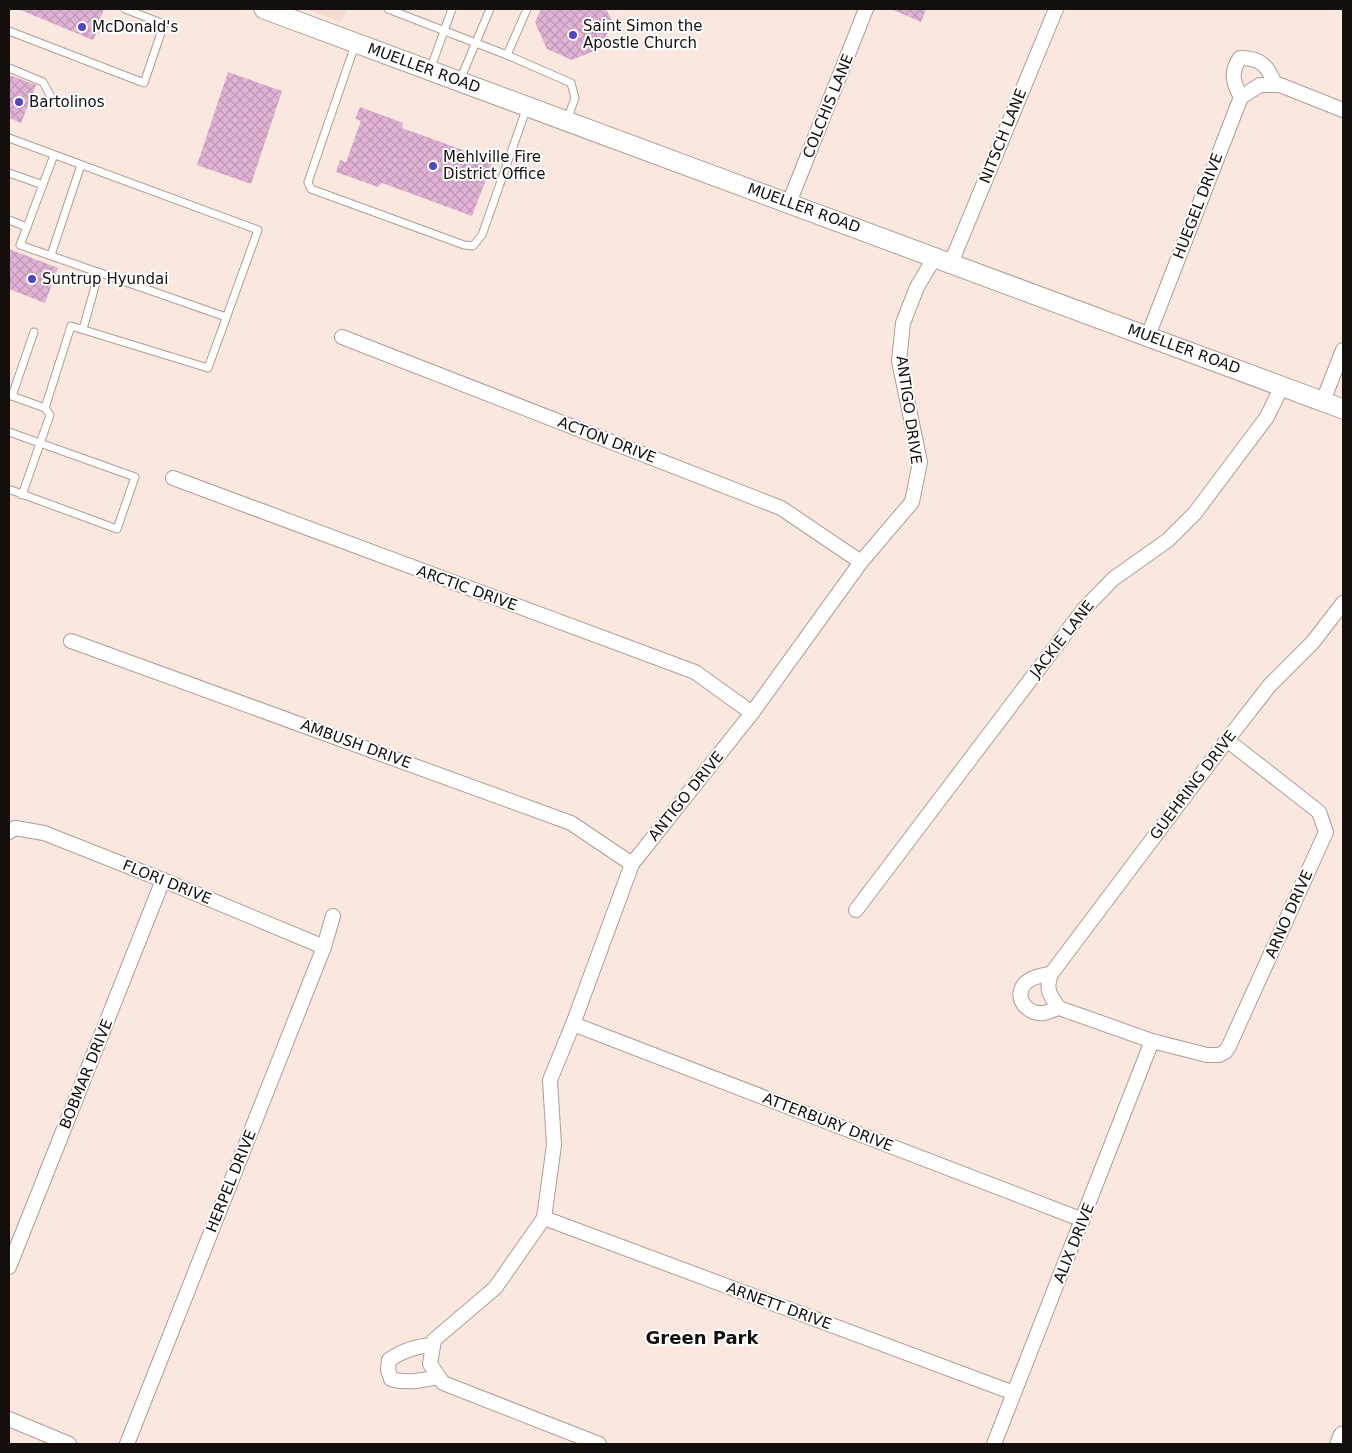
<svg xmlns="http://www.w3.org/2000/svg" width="1352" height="1453" viewBox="0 0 1352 1453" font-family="'DejaVu Sans',sans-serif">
<defs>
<pattern id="building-cross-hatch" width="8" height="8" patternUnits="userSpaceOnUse" patternTransform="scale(1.25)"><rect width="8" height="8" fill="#e0b2d4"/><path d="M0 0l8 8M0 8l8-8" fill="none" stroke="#bf98b5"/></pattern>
</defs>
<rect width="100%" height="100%" fill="#f9e7e0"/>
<polygon fill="#f4dad0" points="305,9 347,9 341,22"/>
<g fill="url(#building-cross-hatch)">
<polygon points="18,9 104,9 100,19 106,22 101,33 97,32 93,40"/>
<polygon points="541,9 606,9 612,21 601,48 572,60 547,49 535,22"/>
<polygon points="891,9 926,9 921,22"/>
<polygon points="228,72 282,91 251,184 197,165"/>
<polygon points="9,75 36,85 21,123 9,118"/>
<polygon points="360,107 403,123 402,128 493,161 472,216 382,183 378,187 336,172 340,160 346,162 361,121 355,119"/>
<polygon points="9,249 58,268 45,303 9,289"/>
</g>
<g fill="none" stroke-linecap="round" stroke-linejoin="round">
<defs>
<g id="lane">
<polyline points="388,9 507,55"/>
<polyline points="527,9 507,55 571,83 575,98 567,120"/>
<polyline points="9,31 144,83 164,24 125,9"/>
<polyline points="355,45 308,182 311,189 464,245 473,246 482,235 527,107"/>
<polyline points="9,68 43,82 51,97"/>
<polyline points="430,70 452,9"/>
<polyline points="460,80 490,9"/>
<polyline points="9,138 258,230 208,368 71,326 45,408 50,415 22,495"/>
<polyline points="9,173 43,185"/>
<polyline points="9,220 27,227 54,155"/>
<polyline points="27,227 20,245 226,317"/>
<polyline points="51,255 81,165"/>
<polyline points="83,329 99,272"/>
<polyline points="9,395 45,408"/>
<polyline points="12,396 34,332"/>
<polyline points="9,432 135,477 117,529 11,490"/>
</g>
<g id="street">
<path d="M1241 97C1233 83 1230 72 1240 58 1261 58 1267 65 1275 84"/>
<polyline points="789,203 866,9"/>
<polyline points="951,263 1056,9"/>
<polyline points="1148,336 1241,97 1260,85 1280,85 1343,110"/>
<polyline points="342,337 781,508 861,562"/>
<polyline points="1323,401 1343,350"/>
<polyline points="173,478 695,672 752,713"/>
<polyline points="71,641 571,823 632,864"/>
<path d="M1227 740 1319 812 1326 832 1229 1046 1225 1052 1219 1055H1207L1152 1041 1059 1008C1050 996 1045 989 1051 974L1227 740 1270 685 1313 642 1343 603"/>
<polyline points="9,832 15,828 44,833 163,880 324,947"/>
<polyline points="856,910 1084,609 1113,579 1168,540 1195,513 1267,417 1282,386"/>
<path d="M1051 974C1042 975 1029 977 1023 986 1014 1001 1030 1015 1044 1013 1049 1012 1054 1009 1059 1008"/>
<polyline points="573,1024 1083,1220"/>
<polyline points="544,1218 1014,1393"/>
<polyline points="9,1267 163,880"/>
<path d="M433 1345C416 1346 403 1350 389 1360L388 1370 391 1379C407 1384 422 1380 438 1377"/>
<polyline points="9,1419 69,1444"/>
<polyline points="127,1444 324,947 333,916"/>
<polyline points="599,1444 443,1383 430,1364 434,1340 495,1288 544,1218 554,1145 550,1080 573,1024 632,864 752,713 861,562 912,502 920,462 899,361 903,323 917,287 935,257"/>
<polyline points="994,1444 1152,1041"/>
</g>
<g id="secondary">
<polyline points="264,9 1343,409"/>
<polyline points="1340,1444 1343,1436"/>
</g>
</defs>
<use href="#lane" stroke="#ae9e97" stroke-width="9"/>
<use href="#street" stroke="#ae9e97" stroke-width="16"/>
<use href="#secondary" stroke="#ae9e97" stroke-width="21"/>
<use href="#lane" stroke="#fff" stroke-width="7"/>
<use href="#street" stroke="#fff" stroke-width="14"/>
<use href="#secondary" stroke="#fff" stroke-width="19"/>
</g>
<g fill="#4e47be" stroke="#fff" stroke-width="2">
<circle cx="82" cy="27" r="5"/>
<circle cx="573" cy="35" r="5"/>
<circle cx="19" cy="102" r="5"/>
<circle cx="433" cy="166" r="5"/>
<circle cx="32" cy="279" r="5"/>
</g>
<g text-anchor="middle" stroke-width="4" stroke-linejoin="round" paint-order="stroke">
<g font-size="15" fill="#140e0c" stroke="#fff" text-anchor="start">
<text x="583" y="31">Saint Simon the<tspan x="583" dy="17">Apostle Church</tspan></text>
<text x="92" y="32">McDonald's</text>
<text x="29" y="107">Bartolinos</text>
<text x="443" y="162">Mehlville Fire<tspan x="443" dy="17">District Office</tspan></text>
<text x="42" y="284">Suntrup Hyundai</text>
</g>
<g font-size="15" fill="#140e0c" stroke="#fff">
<text transform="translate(424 68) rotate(20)" y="5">MUELLER ROAD</text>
<text transform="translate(828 106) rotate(-68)" y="5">COLCHIS LANE</text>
<text transform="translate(1003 136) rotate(-68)" y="5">NITSCH LANE</text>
<text transform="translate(1198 206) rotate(-69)" y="5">HUEGEL DRIVE</text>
<text transform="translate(804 208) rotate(20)" y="5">MUELLER ROAD</text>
<text transform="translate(1184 349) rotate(20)" y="5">MUELLER ROAD</text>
<text transform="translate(909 410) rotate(82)" y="5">ANTIGO DRIVE</text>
<text transform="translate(607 440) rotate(21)" y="5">ACTON DRIVE</text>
<text transform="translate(467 588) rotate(20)" y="5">ARCTIC DRIVE</text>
<text transform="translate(1062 639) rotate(-52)" y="5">JACKIE LANE</text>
<text transform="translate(356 744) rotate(20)" y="5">AMBUSH DRIVE</text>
<text transform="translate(1193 785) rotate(-53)" y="5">GUEHRING DRIVE</text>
<text transform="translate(686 796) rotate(-51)" y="5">ANTIGO DRIVE</text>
<text transform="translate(167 882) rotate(22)" y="5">FLORI DRIVE</text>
<text transform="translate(1289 914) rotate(-66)" y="5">ARNO DRIVE</text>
<text transform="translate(86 1074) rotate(-68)" y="5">BOBMAR DRIVE</text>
<text transform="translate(828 1122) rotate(21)" y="5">ATTERBURY DRIVE</text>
<text transform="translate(231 1181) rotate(-68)" y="5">HERPEL DRIVE</text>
<text transform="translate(1074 1243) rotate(-68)" y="5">ALIX DRIVE</text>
<text transform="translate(779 1306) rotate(20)" y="5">ARNETT DRIVE</text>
</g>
<g font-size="18" font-weight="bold" fill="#140e0c" stroke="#fff">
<text x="702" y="1344">Green Park</text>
</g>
</g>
<rect width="1352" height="1453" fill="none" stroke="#140e0c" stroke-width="20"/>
</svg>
